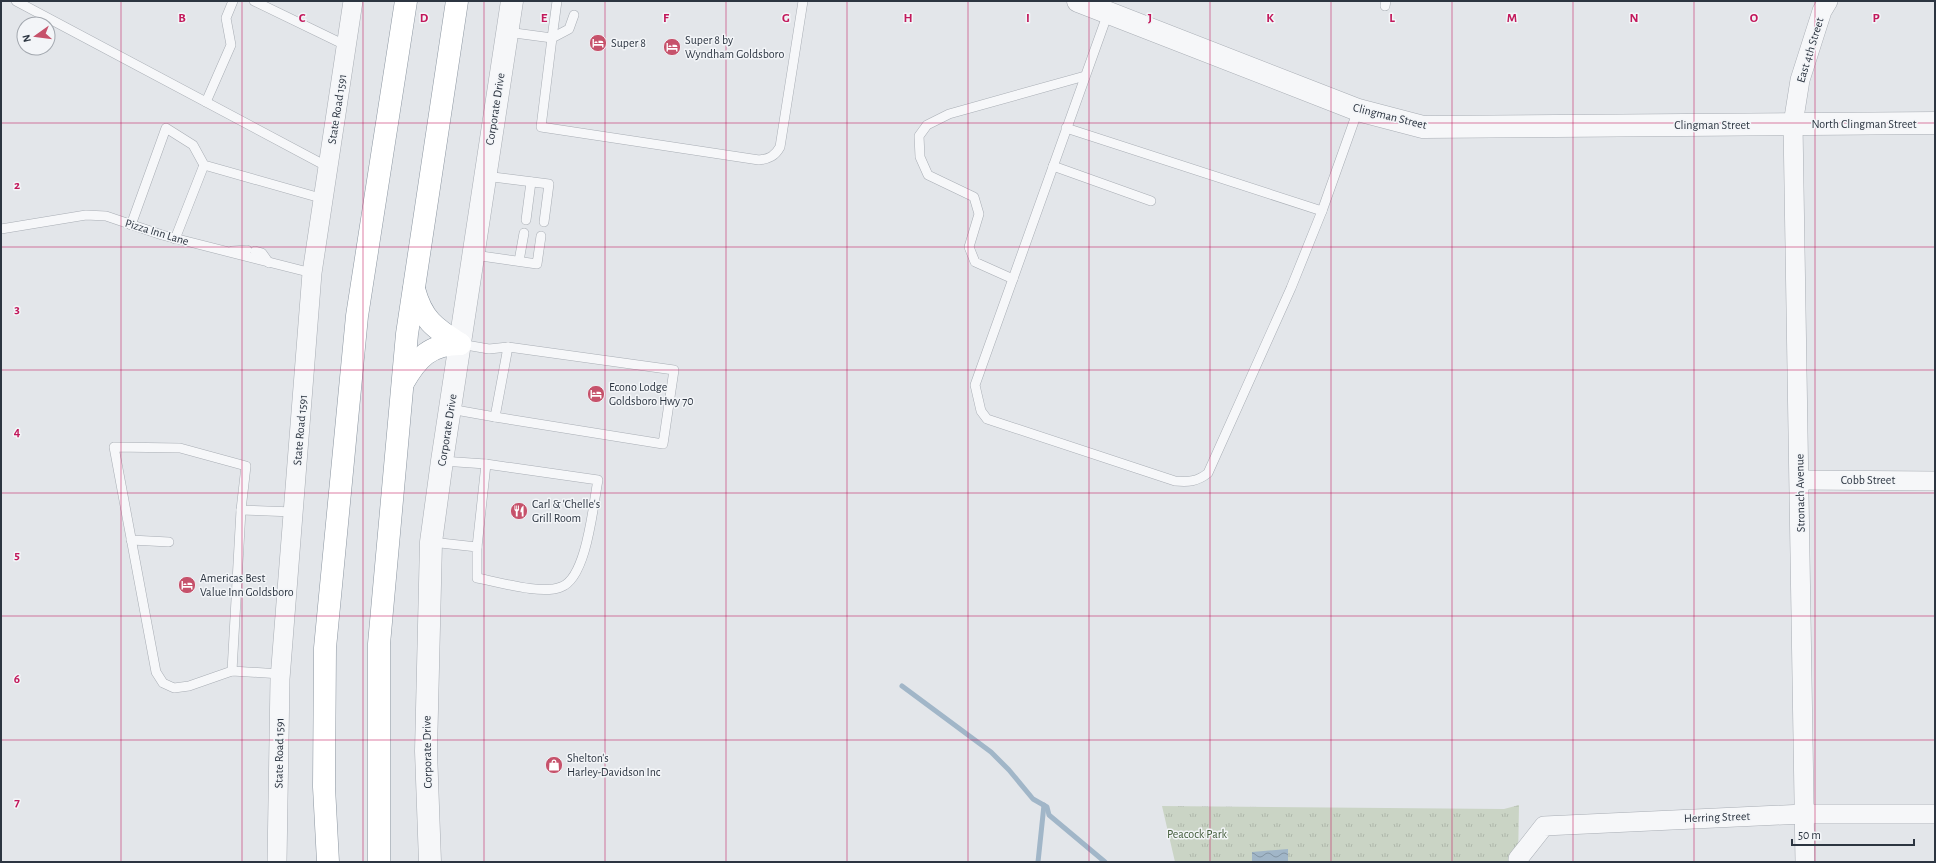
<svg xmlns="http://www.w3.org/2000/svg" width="1936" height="863" viewBox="0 0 1936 863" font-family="'Alegreya Sans',sans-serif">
<defs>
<pattern id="grass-tufts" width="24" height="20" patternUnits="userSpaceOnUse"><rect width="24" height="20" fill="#cad4c5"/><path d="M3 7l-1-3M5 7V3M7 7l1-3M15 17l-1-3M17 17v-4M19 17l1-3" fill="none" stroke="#aeb7aa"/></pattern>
<pattern id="water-waves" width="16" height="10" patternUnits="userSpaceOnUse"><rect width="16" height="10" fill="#a1b6c8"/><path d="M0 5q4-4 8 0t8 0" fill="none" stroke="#8395a4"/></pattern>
</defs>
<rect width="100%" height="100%" fill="#e3e6ea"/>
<polygon fill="url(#grass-tufts)" points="1519,805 1518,862 1175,862 1162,806 1504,809"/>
<polygon fill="url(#water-waves)" points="1288,849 1288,862 1252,862 1252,852"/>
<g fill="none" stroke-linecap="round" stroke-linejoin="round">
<g stroke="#a1b6c8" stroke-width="5">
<polyline points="902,686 991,752 1009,770 1033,799 1047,807 1049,815 1105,862"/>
<polyline points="1038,862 1044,805"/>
</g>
<defs>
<g id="service">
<polyline points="16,1 328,167"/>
<polyline points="254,1 347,46"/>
<polyline points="1385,6 1386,1"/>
<path d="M1108 13 975 385 981 411 987 419 1175 481C1188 482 1197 482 1208 473L1291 288 1322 211 1358 110"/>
<path d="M574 15 569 29 552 38 541 127 759 160C769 159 775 156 780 147L803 1"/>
<polyline points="507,32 552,38 557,1"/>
<polyline points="206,102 231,45 226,18 233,1"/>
<polyline points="1066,128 1322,211"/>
<polyline points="1053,166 1151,201"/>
<polyline points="485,176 549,184 544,222"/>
<polyline points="526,220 531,182"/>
<polyline points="131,225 166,128 193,145 204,165 324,199"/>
<polyline points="1,229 86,215 106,216 162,235 312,273"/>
<polyline points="175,239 204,165"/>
<polyline points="232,251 247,250"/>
<polyline points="255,251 262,253 269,263"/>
<polyline points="474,255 537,264 541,236"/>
<polyline points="519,261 524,233"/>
<polyline points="1013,279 975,262 969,247 979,214 974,197 928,175 920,157 919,136 927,125 949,114 1085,76"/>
<polyline points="450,409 495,417 508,347 489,349 460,344"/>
<polyline points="495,417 663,444 674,370 508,347"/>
<polyline points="131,540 169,542"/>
<path d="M431 542 477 547V578C499 582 541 595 561 587 587 578 593 505 598 480L486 464 442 461"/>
<polyline points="477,547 486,464"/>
<polyline points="232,671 241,510"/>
<polyline points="281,674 232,671 189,686 174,688 163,683 156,672 114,447 180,448 246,466 241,510 294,512"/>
</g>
<g id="minor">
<polyline points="1800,480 1935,481"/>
<polyline points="277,862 280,679 312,273 353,1"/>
<polyline points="1518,862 1518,859 1544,826 1804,814 1935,814"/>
<polyline points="1805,862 1793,124 1800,80 1822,11 1828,1"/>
</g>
<g id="tertiary">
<polyline points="1078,1 1358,110 1423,127 1935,123"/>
<polyline points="430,862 426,751 431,542 442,461 512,1"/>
</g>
<g id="motorway">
<path d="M414 289C422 319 434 328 460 344"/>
<path d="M403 383C417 358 430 344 460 344"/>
<polyline points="328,862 324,787 325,648 357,316 406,1"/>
<polyline points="379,862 379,644 407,334 457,1"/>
</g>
</defs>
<use href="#service" stroke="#a8adb4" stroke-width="10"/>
<use href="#minor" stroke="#a8adb4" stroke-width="20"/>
<use href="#tertiary" stroke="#a8adb4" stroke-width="23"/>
<use href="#motorway" stroke="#8b95a0" stroke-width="23"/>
<use href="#service" stroke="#f6f7f9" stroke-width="9"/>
<use href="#minor" stroke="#f6f7f9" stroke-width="19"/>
<use href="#tertiary" stroke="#f6f7f9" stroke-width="22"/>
<use href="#motorway" stroke="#fff" stroke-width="22"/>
</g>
<path fill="none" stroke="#c2185b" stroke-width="1" stroke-opacity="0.55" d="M121 1V862M242 1V862M363 1V862M484 1V862M605 1V862M726 1V862M847 1V862M968 1V862M1089 1V862M1210 1V862M1331 1V862M1452 1V862M1573 1V862M1694 1V862M1815 1V862M1 123H1935M1 247H1935M1 370H1935M1 493H1935M1 616H1935M1 740H1935"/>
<defs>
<symbol id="hotel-disc" viewBox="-11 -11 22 22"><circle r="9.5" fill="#c6526b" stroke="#f3f5f8"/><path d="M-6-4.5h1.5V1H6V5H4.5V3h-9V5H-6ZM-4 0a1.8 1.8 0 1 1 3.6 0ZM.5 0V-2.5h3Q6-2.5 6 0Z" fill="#fff"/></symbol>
<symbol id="restaurant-disc" viewBox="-11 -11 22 22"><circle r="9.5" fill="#c6526b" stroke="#f3f5f8"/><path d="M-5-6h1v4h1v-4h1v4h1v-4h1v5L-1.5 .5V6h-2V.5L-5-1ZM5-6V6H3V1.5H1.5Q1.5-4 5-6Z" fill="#fff"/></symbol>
<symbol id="shop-disc" viewBox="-11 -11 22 22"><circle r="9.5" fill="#c6526b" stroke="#f3f5f8"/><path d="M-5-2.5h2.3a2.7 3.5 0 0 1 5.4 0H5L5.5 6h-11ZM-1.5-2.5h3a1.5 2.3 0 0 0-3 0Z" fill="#fff"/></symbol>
</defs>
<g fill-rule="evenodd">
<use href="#hotel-disc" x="588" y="33" width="20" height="20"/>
<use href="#hotel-disc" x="662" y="37" width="20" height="20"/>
<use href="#hotel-disc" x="586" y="384" width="20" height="20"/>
<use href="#restaurant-disc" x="509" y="501" width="20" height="20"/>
<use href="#hotel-disc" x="177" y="575" width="20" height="20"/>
<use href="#shop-disc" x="544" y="755" width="20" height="20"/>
</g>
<g text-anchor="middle" stroke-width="3" stroke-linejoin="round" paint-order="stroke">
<g font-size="12" fill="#2c3541" stroke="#f3f5f8" text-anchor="start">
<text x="685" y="44">Super 8 by<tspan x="685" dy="14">Wyndham Goldsboro</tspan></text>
<text x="611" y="47">Super 8</text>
<text x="609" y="391">Econo Lodge<tspan x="609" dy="14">Goldsboro Hwy 70</tspan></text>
<text x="532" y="508">Carl &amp; 'Chelle's<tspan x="532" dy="14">Grill Room</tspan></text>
<text x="200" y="582">Americas Best<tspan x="200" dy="14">Value Inn Goldsboro</tspan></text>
<text x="567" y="762">Shelton's<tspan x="567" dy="14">Harley-Davidson Inc</tspan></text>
</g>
<g font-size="12" fill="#2c3541" stroke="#f3f5f8">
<text transform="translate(1810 50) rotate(-73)" y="4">East 4th Street</text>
<text transform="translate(337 109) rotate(-81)" y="4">State Road 1591</text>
<text transform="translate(495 109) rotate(-81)" y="4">Corporate Drive</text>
<text transform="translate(1390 116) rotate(14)" y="4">Clingman Street</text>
<text x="1864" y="128">North Clingman Street</text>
<text x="1712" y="129">Clingman Street</text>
<text transform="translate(157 232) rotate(17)" y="4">Pizza Inn Lane</text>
<text transform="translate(300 430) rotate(-85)" y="4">State Road 1591</text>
<text transform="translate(447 430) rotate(-81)" y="4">Corporate Drive</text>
<text x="1868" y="484">Cobb Street</text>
<text transform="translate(1800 493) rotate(-91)" y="4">Stronach Avenue</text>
<text transform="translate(427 752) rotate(-91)" y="4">Corporate Drive</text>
<text transform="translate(279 753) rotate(-89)" y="4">State Road 1591</text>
<text transform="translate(1717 817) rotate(-2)" y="4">Herring Street</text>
</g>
<g font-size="12" fill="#435c3a" stroke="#f3f5f8">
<text x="1197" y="838">Peacock Park</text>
</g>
</g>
<g font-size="13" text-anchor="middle" font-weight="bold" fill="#c2185b" stroke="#f3f5f8" stroke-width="3" stroke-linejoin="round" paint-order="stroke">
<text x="182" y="22">B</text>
<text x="302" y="22">C</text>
<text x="424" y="22">D</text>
<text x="544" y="22">E</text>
<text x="666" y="22">F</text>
<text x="786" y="22">G</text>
<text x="908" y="22">H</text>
<text x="1028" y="22">I</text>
<text x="1150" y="22">J</text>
<text x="1270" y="22">K</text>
<text x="1392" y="22">L</text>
<text x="1512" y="22">M</text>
<text x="1634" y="22">N</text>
<text x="1754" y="22">O</text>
<text x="1876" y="22">P</text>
<text x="17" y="189">2</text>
<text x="17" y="313">3</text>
<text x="17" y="436">4</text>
<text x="17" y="559">5</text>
<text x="17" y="683">6</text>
<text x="17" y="806">7</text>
</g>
<rect width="1936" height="863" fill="none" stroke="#2c3541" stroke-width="4"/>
<g transform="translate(36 36) rotate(256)"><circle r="19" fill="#f3f5f8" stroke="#a3a8af"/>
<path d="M0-3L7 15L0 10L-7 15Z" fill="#c6526b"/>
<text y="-6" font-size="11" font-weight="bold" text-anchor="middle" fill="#2c3541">N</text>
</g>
<path d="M1792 839v6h122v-6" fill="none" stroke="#2c3541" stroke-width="2"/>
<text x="1798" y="839" font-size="12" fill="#2c3541" stroke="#f3f5f8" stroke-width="3" paint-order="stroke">50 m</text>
</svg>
